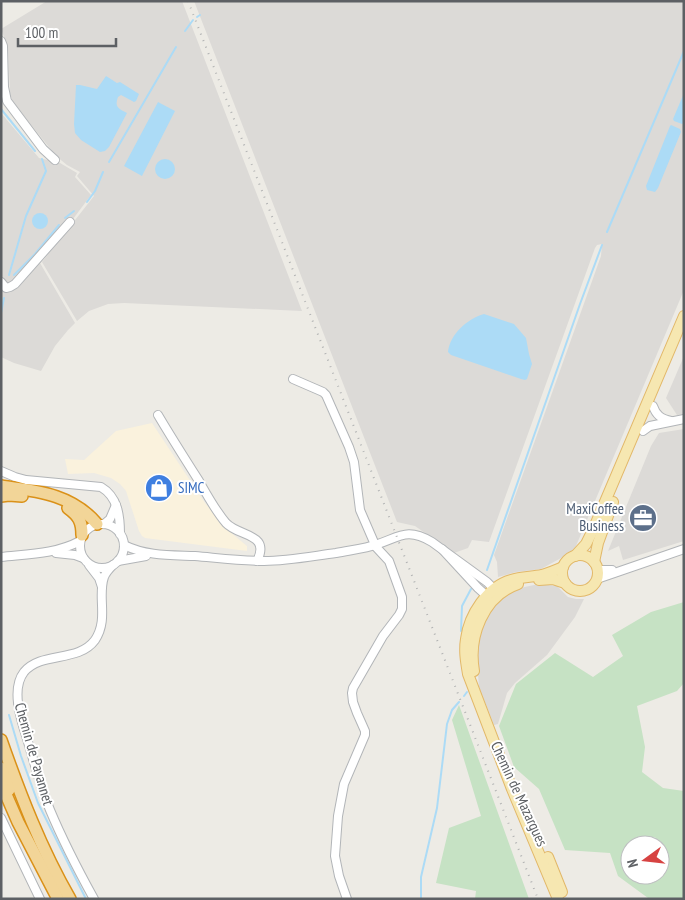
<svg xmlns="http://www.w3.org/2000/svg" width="685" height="900" viewBox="0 0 685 900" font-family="'PT Sans Narrow',sans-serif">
<rect width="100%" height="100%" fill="#edebe5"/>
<polygon fill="#faf2dd" points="152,423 205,503 230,532 247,546 247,551 145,538 142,536 139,531 126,491 120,484 111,478 94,473 68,474 65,459 84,460 116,431"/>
<g fill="#dcdad7">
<polygon points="47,1 182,1 302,311 124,303 108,304 89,311 77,321 42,262 94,196 77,176 80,172 67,165 56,156 13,102 10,93 8,47 1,29"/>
<polygon points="194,1 684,1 684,290 576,546 572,552 541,569 516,572 498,577 497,562 494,555 601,256 602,244 597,245 595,248 489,542 472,540 468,548 454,553 415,526 397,522"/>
<polygon points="1,113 39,158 60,163 77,173 75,177 91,195 40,263 75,323 68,330 55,346 41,371 14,363 1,357"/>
<polygon points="684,356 684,414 677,415 666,398"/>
<polygon points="684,429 684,541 623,560 619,546 608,551 651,446 659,433"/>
<polygon points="539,584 557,586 568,597 576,599 584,599 575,617 547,655 515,683 507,693 498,724 494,725 479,687 476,650 481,627 490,610 503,597 520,588"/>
</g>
<g fill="#c6e2c4" fill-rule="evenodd">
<path d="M684 602V683L677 691 637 706 645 747 642 772 663 788 684 791V899L648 898 618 876 610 853 565 850 539 789 514 767 499 726 516 684 555 653 593 677 623 656 612 635 651 612ZM630 845H660V875H630Z"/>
<polygon points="459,705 529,899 475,899 476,891 436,883 449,828 481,816 452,720"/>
</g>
<g fill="#acdbf6">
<path d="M106 76 117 83 120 82 139 94 136 101 134 102 121 95 118 97C114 107 119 109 127 113L109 147 105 151 100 152 81 140 75 133 74 124 76 85H80L97 89Z"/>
<polygon points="684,93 684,123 682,124 674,121 673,119"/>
<polygon points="158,102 175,111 142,176 124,166"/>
<polygon points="671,125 680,129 681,132 658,188 655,192 647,190 646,186 670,126"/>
<circle cx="165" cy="169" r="10"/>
<circle cx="40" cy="221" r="8"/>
<path d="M484 314 514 324 526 338 529 354 532 364 527 379 525 380 521 379 451 355 448 352C450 334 467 319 484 314Z"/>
</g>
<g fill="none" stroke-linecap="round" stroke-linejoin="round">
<g stroke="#acdbf6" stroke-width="2">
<polyline points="197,17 200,15"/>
<polyline points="185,31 193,20"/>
<polyline points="1,109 35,151"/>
<polyline points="109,162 176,47"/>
<polyline points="87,202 95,191 103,172"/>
<polyline points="65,218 74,211"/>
<polyline points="607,232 684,51"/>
<polyline points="9,275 26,216 46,171 42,159"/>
<polyline points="14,275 35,254 59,225"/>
<polyline points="1,313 4,298"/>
<polyline points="487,570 580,304 602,245"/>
<polyline points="461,631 462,606 471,589"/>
<polyline points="464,696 467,692"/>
<polyline points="9,715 21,756 38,803 86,899"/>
<polyline points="421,899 421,877 437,808 447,724 452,710 459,702"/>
</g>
<defs>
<g id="minor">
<polyline points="1,41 3,46 4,87 7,101 43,149 55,160"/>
<polyline points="1,282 6,288 10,287 15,284 70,222"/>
<polyline points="293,379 323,392 326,395 349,447 354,462 360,510 376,547 389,561 402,597 402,609 399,615 383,636 353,688 352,693 353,702 357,713 365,731 365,735 344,784 338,816 335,856 339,876 347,899"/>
<path d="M653 406C656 415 661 419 671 421"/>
<path d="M158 415C171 437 185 459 199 481 207 495 215 510 226 523 239 537 271 533 257 561"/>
<polyline points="643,431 650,426 684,419"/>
<path d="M1 471 15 477 26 480 101 487C118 497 120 516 120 534"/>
<circle cx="102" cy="546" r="22"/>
<polyline points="104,524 110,519 116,505"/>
<path d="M124 545C146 556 170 555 195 556 218 558 241 561 264 561 288 561 313 556 336 553 350 550 364 549 378 544 401 536 408 528 432 542L487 582 491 586 494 594"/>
<polyline points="442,549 478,588 489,598"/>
<polyline points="56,553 75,555 83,558"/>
<path d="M1 557C28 554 56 554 80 541"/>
<polyline points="118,561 146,556"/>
<polyline points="89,565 99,578 102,587"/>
<polyline points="597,570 612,570"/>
<polyline points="597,579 684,549"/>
<polyline points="1,818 40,899"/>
<path d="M94 899C78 870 63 841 50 810 41 788 35 765 28 742 22 723 10 690 24 672 42 651 78 663 95 640 109 619 97 597 104 577 106 572 110 568 113 565"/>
</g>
<g id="major">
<circle cx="580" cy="573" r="18"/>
<polyline points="575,556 586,544 593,530 684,316"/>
<polyline points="594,562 598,543 613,502"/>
<polyline points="539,580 553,579 565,583"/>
<path d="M474 671C468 637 483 596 518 584"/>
<polyline points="548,857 562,892"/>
<path d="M558 899 512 789 468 674C466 662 464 651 466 639 469 615 487 587 511 580 521 577 532 577 542 575 549 573 556 570 563 567"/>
</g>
<g id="highway">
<path d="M1 486C37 491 72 494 97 524"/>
<polyline points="1,496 9,495 22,496"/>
<path d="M68 508C79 516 82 522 82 535"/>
<path d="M1 740C20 794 41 849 70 899"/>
<polyline points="1,768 9,790"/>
<polyline points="1,783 18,822 58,899"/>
</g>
</defs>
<use href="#minor" stroke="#b2b5b8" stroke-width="10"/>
<use href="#major" stroke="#e2b869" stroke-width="12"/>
<use href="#highway" stroke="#da9118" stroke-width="14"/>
<use href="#minor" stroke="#fff" stroke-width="8"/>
<use href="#major" stroke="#f6e7b1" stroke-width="10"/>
<use href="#highway" stroke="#f2d598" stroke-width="11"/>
<polyline stroke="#b3b4b4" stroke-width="2" stroke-dasharray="1 6" stroke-linecap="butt" points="188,1 538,899"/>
</g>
<defs>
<symbol id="shop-disc" viewBox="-11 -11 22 22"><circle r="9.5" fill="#3f7fe0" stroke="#fff"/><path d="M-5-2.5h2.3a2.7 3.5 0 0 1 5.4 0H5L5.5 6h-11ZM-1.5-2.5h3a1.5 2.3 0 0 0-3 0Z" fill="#fff"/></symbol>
<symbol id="office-disc" viewBox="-11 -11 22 22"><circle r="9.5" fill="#5c6f8a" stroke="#fff"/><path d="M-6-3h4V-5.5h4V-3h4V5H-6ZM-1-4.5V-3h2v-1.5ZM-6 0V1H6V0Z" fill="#fff"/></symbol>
</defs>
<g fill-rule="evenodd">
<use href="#shop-disc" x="143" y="472" width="32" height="32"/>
<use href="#office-disc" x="627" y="502" width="32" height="32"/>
</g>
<g text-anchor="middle" stroke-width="4" stroke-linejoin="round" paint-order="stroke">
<g font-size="15" fill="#366cbe" stroke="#fff" text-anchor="start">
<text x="178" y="493">SIMC</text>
</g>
<g font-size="15" fill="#4e5e75" stroke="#fff" text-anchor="end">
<text x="624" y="514">MaxiCoffee<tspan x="624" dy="17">Business</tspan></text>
</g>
<g font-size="15" fill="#5d6064" stroke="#fff">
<text transform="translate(34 754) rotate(74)" y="5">Chemin de Payannet</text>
<text transform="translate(519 794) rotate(65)" y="5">Chemin de Mazargues</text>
</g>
</g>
<rect width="685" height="900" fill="none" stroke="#5d6064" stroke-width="5"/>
<g transform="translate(645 860) rotate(255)"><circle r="24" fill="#ffffff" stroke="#bebfc1"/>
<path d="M0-4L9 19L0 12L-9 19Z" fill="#d74342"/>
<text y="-8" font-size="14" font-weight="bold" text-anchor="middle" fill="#5d6064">N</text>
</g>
<path d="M18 38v8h98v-8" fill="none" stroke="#5d6064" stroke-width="2.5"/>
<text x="25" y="38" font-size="15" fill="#5d6064" stroke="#ffffff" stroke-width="4" paint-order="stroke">100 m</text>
</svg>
